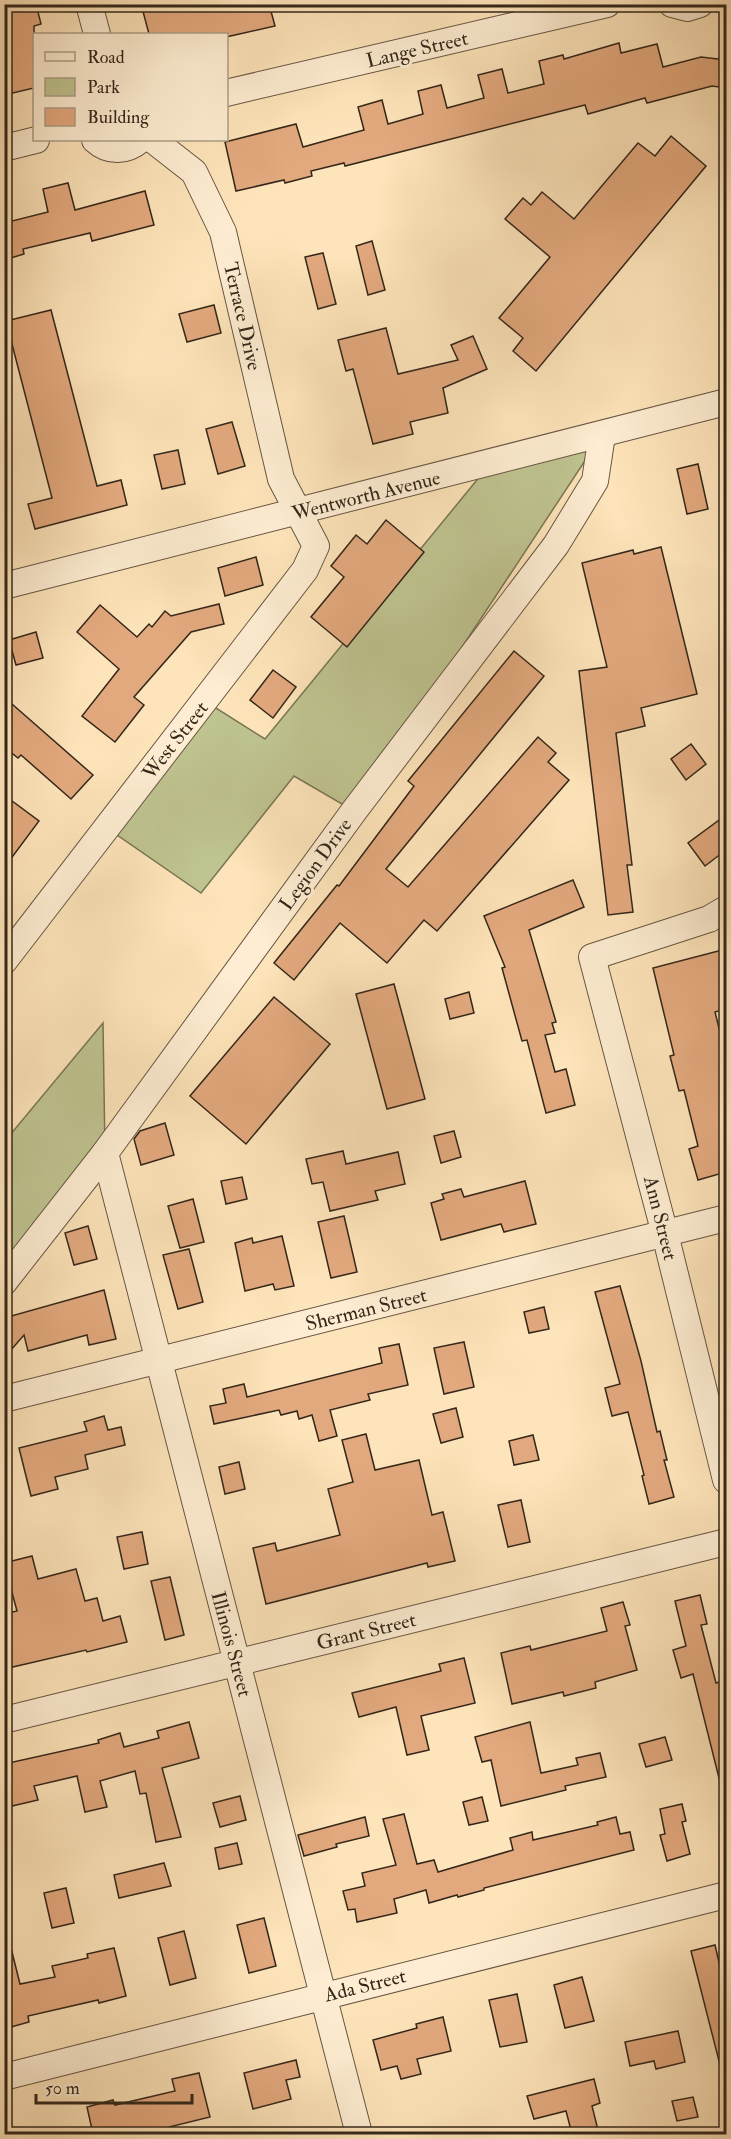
<svg xmlns="http://www.w3.org/2000/svg" width="731" height="2139" viewBox="0 0 731 2139" font-family="'IM FELL Double Pica',serif">
<rect width="100%" height="100%" fill="#fee4ba"/>
<filter id="stains"><feTurbulence type="fractalNoise" baseFrequency=".00333" numOctaves="4"/><feColorMatrix values="0 0 0 0 .2 0 0 0 0 .09 0 0 0 0 .02 0 0 0 .5 -.17"/></filter>
<radialGradient id="worn" r=".72"><stop offset=".6" stop-color="#630" stop-opacity="0"/><stop offset="1" stop-color="#630" stop-opacity=".3"/></radialGradient>
<g fill="#bfc491" stroke="#797656" stroke-width="1.5">
<polygon points="602,435 354,811 294,776 201,893 107,828 205,701 265,739 490,464"/>
<polygon points="103,1023 105,1153 5,1282 5,1141"/>
</g>
<g fill="#e3a97e" stroke="#33271a" stroke-width="1.5">
<polygon points="4,4 36,4 41,24 34,26 34,88 4,95"/>
<polygon points="141,4 269,4 275,26 226,37 226,34 149,34"/>
<polygon points="619,43 621,53 657,44 663,67 701,57 726,60 726,88 712,86 647,103 645,98 588,114 585,105 345,166 344,163 311,171 312,176 285,183 284,180 236,191 225,142 296,124 303,147 364,130 358,107 382,100 388,124 423,114 418,91 441,85 447,108 484,98 478,75 502,69 508,93 544,84 539,61 563,55 564,59"/>
<polygon points="671,136 706,166 536,371 513,351 523,338 499,318 550,257 505,219 523,198 531,205 542,192 574,219 638,143 655,156"/>
<polygon points="68,183 75,210 145,191 154,225 92,241 90,233 23,249 24,254 4,260 4,223 48,212 43,189"/>
<polygon points="372,241 385,290 368,295 356,246"/>
<polygon points="323,253 336,304 318,309 305,257"/>
<polygon points="214,305 221,333 187,342 179,314"/>
<polygon points="51,310 97,486 121,480 127,505 35,529 28,504 52,498 6,321"/>
<polygon points="386,328 398,374 458,360 451,345 473,336 487,369 443,388 448,413 410,422 413,434 373,444 353,369 346,371 338,340"/>
<polygon points="232,422 245,466 218,474 206,429"/>
<polygon points="178,450 185,484 162,489 154,455"/>
<polygon points="698,464 708,509 687,514 677,469"/>
<polygon points="386,520 424,552 347,647 311,617 344,577 331,566 356,535 367,544"/>
<polygon points="661,547 697,694 641,708 645,726 616,733 632,865 627,865 633,912 608,915 579,671 607,667 582,563 633,550 634,554"/>
<polygon points="256,557 263,585 225,596 218,568"/>
<polygon points="219,604 224,624 191,632 134,697 144,705 115,742 82,716 119,669 77,632 100,605 137,637 149,624 152,627 165,611 171,616"/>
<polygon points="36,632 43,658 16,665 9,640"/>
<polygon points="514,651 544,676 386,869 408,887 538,737 556,753 548,762 569,780 437,931 424,920 387,963 340,923 294,980 274,963 337,885 339,886 414,786 408,781"/>
<polygon points="273,670 296,687 273,718 250,700"/>
<polygon points="4,697 93,775 71,799 21,755 18,758 4,747"/>
<polygon points="691,744 706,764 686,780 671,759"/>
<polygon points="4,795 39,821 4,868"/>
<polygon points="726,815 726,850 705,866 688,843"/>
<polygon points="573,880 584,907 529,930 556,1022 552,1023 555,1033 545,1035 555,1072 566,1069 575,1105 546,1113 527,1040 522,1041 502,968 505,967 484,916"/>
<polygon points="726,949 726,1009 715,1012 726,1056 726,1078 721,1080 726,1102 726,1172 698,1180 689,1149 698,1146 684,1090 679,1091 670,1056 674,1055 653,968"/>
<polygon points="394,984 425,1099 387,1109 356,994"/>
<polygon points="469,992 474,1013 450,1019 445,999"/>
<polygon points="274,997 330,1044 246,1144 190,1096"/>
<polygon points="165,1123 174,1155 141,1165 134,1139 140,1131"/>
<polygon points="454,1131 461,1157 441,1163 434,1136"/>
<polygon points="343,1151 346,1164 398,1152 405,1184 375,1191 378,1200 330,1211 323,1182 312,1184 306,1159"/>
<polygon points="242,1177 247,1199 226,1204 221,1181"/>
<polygon points="525,1181 536,1224 504,1232 501,1224 441,1240 431,1203 444,1199 442,1194 461,1189 464,1197"/>
<polygon points="193,1199 204,1242 180,1248 168,1206"/>
<polygon points="344,1216 357,1272 331,1278 318,1222"/>
<polygon points="88,1226 97,1259 74,1265 65,1233"/>
<polygon points="282,1236 294,1286 275,1290 273,1284 245,1291 235,1243 252,1238 253,1243"/>
<polygon points="189,1249 203,1302 178,1309 163,1255"/>
<polygon points="620,1286 641,1361 657,1432 660,1431 667,1460 664,1460 674,1497 649,1504 642,1476 644,1475 628,1412 612,1416 605,1388 620,1384 595,1292"/>
<polygon points="104,1290 116,1339 89,1345 87,1335 28,1351 24,1335 4,1358 4,1318"/>
<polygon points="544,1307 549,1329 529,1333 524,1312"/>
<polygon points="464,1342 474,1387 444,1394 434,1348"/>
<polygon points="399,1344 408,1385 368,1394 370,1400 330,1410 337,1436 319,1441 312,1415 299,1419 297,1411 281,1415 279,1410 214,1424 210,1406 226,1403 223,1389 244,1384 247,1397 382,1363 379,1348"/>
<polygon points="456,1408 463,1437 441,1443 433,1414"/>
<polygon points="104,1416 108,1430 121,1427 125,1445 85,1455 88,1469 55,1477 58,1489 31,1496 19,1448 87,1431 84,1422"/>
<polygon points="366,1434 375,1470 419,1460 432,1515 443,1512 455,1561 428,1567 427,1563 266,1604 253,1548 275,1543 277,1551 340,1535 328,1489 353,1482 342,1440"/>
<polygon points="533,1435 539,1460 514,1465 509,1441"/>
<polygon points="239,1462 245,1489 225,1494 219,1467"/>
<polygon points="521,1500 530,1542 508,1547 498,1505"/>
<polygon points="142,1532 148,1564 124,1569 117,1537"/>
<polygon points="32,1556 38,1579 76,1569 85,1601 97,1598 103,1621 120,1616 127,1642 87,1652 86,1650 4,1669 4,1614 17,1611 4,1563"/>
<polygon points="170,1577 184,1635 165,1640 151,1581"/>
<polygon points="700,1595 707,1624 701,1625 716,1683 722,1681 726,1698 726,1781 720,1782 693,1674 681,1678 673,1650 686,1646 675,1601"/>
<polygon points="623,1602 630,1625 625,1626 637,1670 595,1682 596,1688 564,1696 563,1692 512,1704 501,1653 530,1646 531,1650 607,1631 601,1608"/>
<polygon points="464,1658 475,1703 421,1716 429,1750 407,1755 396,1707 359,1717 352,1693 441,1671 439,1664"/>
<polygon points="189,1722 199,1758 162,1768 181,1837 156,1842 146,1793 140,1794 135,1771 100,1781 107,1807 85,1812 77,1776 34,1786 38,1800 12,1806 4,1764 99,1743 98,1740 120,1733 124,1747 159,1738 157,1731"/>
<polygon points="530,1722 541,1773 578,1765 576,1758 600,1753 606,1777 565,1786 566,1790 501,1806 491,1760 482,1762 475,1737"/>
<polygon points="665,1737 672,1760 646,1767 639,1744"/>
<polygon points="240,1796 246,1820 220,1827 213,1803"/>
<polygon points="482,1797 488,1821 469,1825 463,1802"/>
<polygon points="682,1804 686,1821 682,1822 690,1854 667,1861 660,1835 665,1834 660,1809"/>
<polygon points="404,1814 417,1864 434,1860 438,1872 513,1850 510,1838 532,1832 533,1840 598,1825 597,1822 616,1817 620,1834 630,1832 634,1850 484,1888 484,1890 458,1897 457,1895 429,1903 426,1890 394,1899 397,1913 357,1922 355,1909 348,1910 343,1891 365,1886 362,1873 396,1865 383,1819"/>
<polygon points="365,1817 369,1836 336,1844 337,1847 304,1856 298,1835"/>
<polygon points="237,1843 242,1864 219,1869 215,1848"/>
<polygon points="164,1863 171,1886 119,1898 114,1875"/>
<polygon points="66,1888 74,1923 52,1928 44,1893"/>
<polygon points="264,1918 276,1966 249,1973 237,1925"/>
<polygon points="184,1931 196,1978 170,1985 158,1938"/>
<polygon points="715,1945 726,1993 726,2064 720,2065 691,1951"/>
<polygon points="11,1948 20,1984 55,1977 52,1966 88,1958 87,1954 114,1948 126,1996 99,2003 98,2000 28,2016 29,2022 4,2029 4,1949"/>
<polygon points="582,1977 594,2021 565,2028 554,1985"/>
<polygon points="517,1994 527,2042 500,2047 489,2000"/>
<polygon points="443,2017 451,2051 417,2059 421,2074 401,2079 397,2066 381,2070 373,2040 417,2028 416,2024"/>
<polygon points="678,2031 685,2062 656,2069 654,2061 630,2066 625,2042"/>
<polygon points="296,2060 300,2077 286,2080 291,2099 253,2109 244,2073"/>
<polygon points="199,2073 210,2117 169,2127 171,2134 93,2134 87,2107 113,2100 115,2105 175,2091 172,2079"/>
<polygon points="594,2079 600,2103 592,2106 599,2134 572,2134 566,2111 534,2119 527,2096"/>
<polygon points="693,2097 698,2117 677,2121 672,2101"/>
</g>
<g fill="none" stroke-linecap="round" stroke-linejoin="round">
<defs>
<g id="minor">
<polyline points="89,4 97,34"/>
<polyline points="672,4 687,8 700,4"/>
<polyline points="226,93 607,4"/>
<path d="M95 140C109 153 127 151 140 140"/>
<polyline points="4,148 36,140"/>
<polyline points="4,586 726,402"/>
<polyline points="726,909 709,919 592,957 665,1234 726,1480"/>
<polyline points="4,961 305,570 316,546 281,479 223,232 194,172 153,140"/>
<polyline points="105,1153 359,2134"/>
<polyline points="4,1282 105,1153 354,811 556,545 595,481 602,435"/>
<polyline points="4,1399 726,1218"/>
<polyline points="4,1720 726,1542"/>
<polyline points="4,2077 726,1895"/>
</g>
</defs>
<use href="#minor" stroke="#665642" stroke-width="28"/>
<use href="#minor" stroke="#feedd2" stroke-width="26"/>
</g>
<g text-anchor="middle" stroke-width="6" stroke-linejoin="round" paint-order="stroke">
<g font-size="20" fill="#33271a" stroke="#feedd2">
<text transform="translate(417 49) rotate(-13)" y="7">Lange Street</text>
<text transform="translate(243 316) rotate(77)" y="7">Terrace Drive</text>
<text transform="translate(366 495) rotate(-14)" y="7">Wentworth Avenue</text>
<text transform="translate(175 740) rotate(-52)" y="7">West Street</text>
<text transform="translate(315 864) rotate(-54)" y="7">Legion Drive</text>
<text transform="translate(661 1218) rotate(76)" y="7">Ann Street</text>
<text transform="translate(366 1309) rotate(-14)" y="7">Sherman Street</text>
<text transform="translate(366 1631) rotate(-14)" y="7">Grant Street</text>
<text transform="translate(232 1644) rotate(75)" y="7">Illinois Street</text>
<text transform="translate(365 1985) rotate(-14)" y="7">Ada Street</text>
</g>
</g>
<rect width="731" height="2139" fill="none" stroke="#fee4ba" stroke-width="24"/>
<rect x="6" y="6" width="719" height="2127" fill="none" stroke="#33271a" stroke-width="3"/>
<rect x="12" y="12" width="707" height="2115" fill="none" stroke="#33271a" stroke-width="1.5"/>
<rect x="33" y="33" width="195" height="108" fill="#feedd2" stroke="#ad9e88" stroke-width="1.5"/>
<rect x="45" y="52" width="30" height="9" fill="#feedd2" stroke="#ad9e88" stroke-width="1.5"/>
<text x="87" y="63" font-size="18" fill="#33271a">Road</text>
<rect x="45" y="78" width="30" height="18" fill="#bfc491" stroke="#ad9e88" stroke-width="1.5"/>
<text x="87" y="93" font-size="18" fill="#33271a">Park</text>
<rect x="45" y="108" width="30" height="18" fill="#e3a97e" stroke="#ad9e88" stroke-width="1.5"/>
<text x="87" y="123" font-size="18" fill="#33271a">Building</text>
<path d="M36 2094v9h156v-9" fill="none" stroke="#33271a" stroke-width="3"/>
<text x="45" y="2094" font-size="18" fill="#33271a" stroke="#feedd2" stroke-width="4.5" paint-order="stroke">50 m</text>
<rect width="100%" height="100%" filter="url(#stains)"/>
<rect width="100%" height="100%" fill="url(#worn)"/>
</svg>
